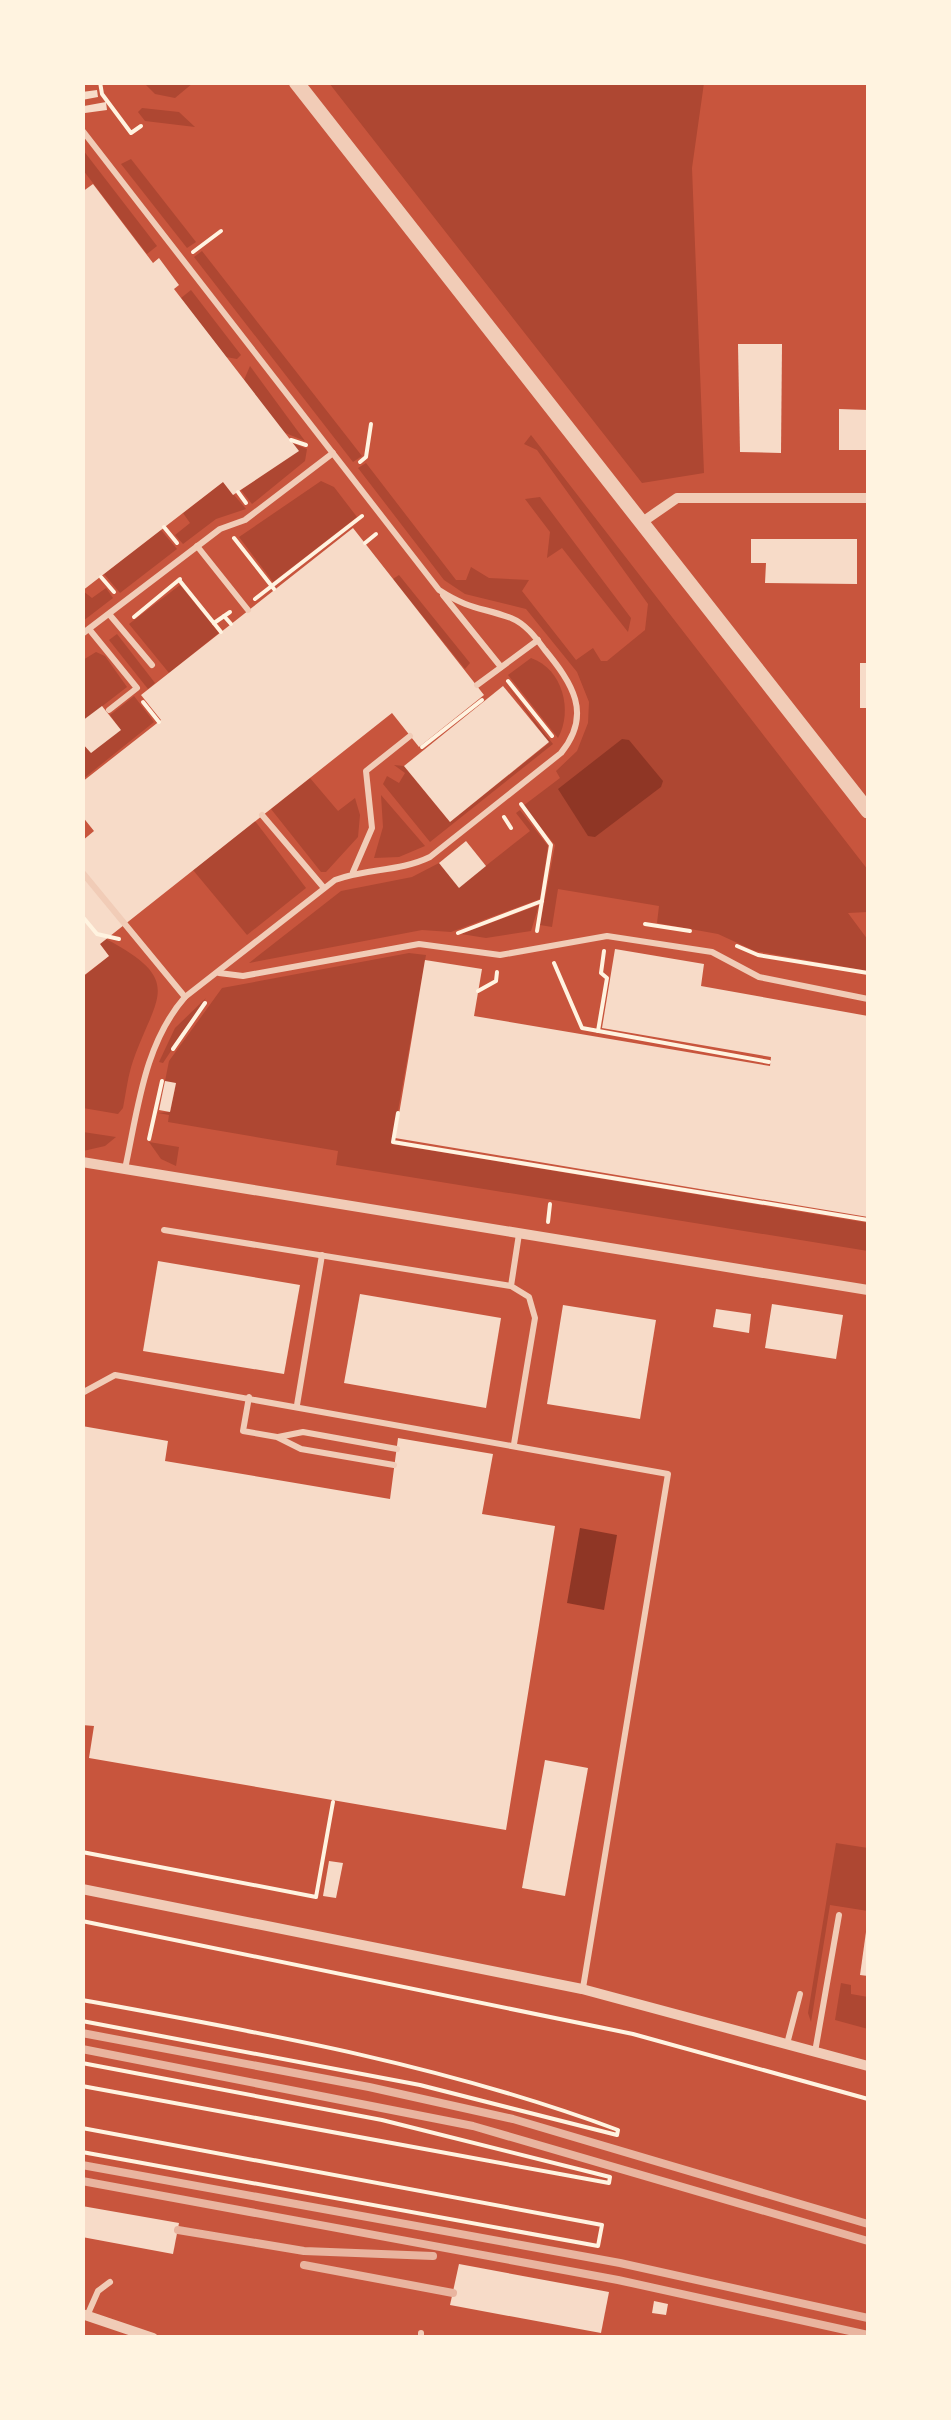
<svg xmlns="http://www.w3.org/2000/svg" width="951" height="2420" viewBox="0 0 951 2420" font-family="Helvetica,sans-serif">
<rect width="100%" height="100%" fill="#c8553d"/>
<g fill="#ae4732">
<polygon points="144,83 193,83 175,98 155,94"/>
<polygon points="329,83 704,83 692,168 704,473 642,483"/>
<polygon points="142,108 179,112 195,127 145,121 138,112"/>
<polygon points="83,150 157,246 147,254 83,170"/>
<polygon points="131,159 196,242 187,248 121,164"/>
<polygon points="202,251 362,456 353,462 194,257"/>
<polygon points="191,290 241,355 237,359 226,357 181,298"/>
<polygon points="250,366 305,441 283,432 244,380"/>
<polygon points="531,435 868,870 868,912 848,913 868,940 868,971 755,951 718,934 657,923 659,906 558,889 552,927 540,925 555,845 523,806 560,778 556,771 577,751 588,723 589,702 577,672 526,609 465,594 444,580 358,468 366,463 456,580 466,580 471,567 489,578 529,580 522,591 576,660 593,648 601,661 607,661 645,630 648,604 537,450 524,444"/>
<polygon points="292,443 307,449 305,461 252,504 241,490 298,451"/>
<polygon points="321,481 334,487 357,517 273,582 239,537"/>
<polygon points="223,482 246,509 216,519 183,544 175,535 190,523 183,513"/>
<polygon points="540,497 631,618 628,632 562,548 547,558 550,532 525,499"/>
<polygon points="161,530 177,549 120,593 104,574"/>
<polygon points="399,575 470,663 465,669 393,579"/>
<polygon points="180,585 219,633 169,673 129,624"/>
<polygon points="106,588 113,598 83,621 83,591 92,598"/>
<polygon points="117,634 155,683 148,689 109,640"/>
<polygon points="96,652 105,656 127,687 83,721 83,660"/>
<path d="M531 658C563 669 573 711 558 738L508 675Z"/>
<polygon points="506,684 553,744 430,842 383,784 387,776 399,783 405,773 394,765 404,766 450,822 549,743"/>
<polygon points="134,696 154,722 83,779 82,743 91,753 120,729 110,715"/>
<polygon points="310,778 338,811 355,798 360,815 358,837 326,872 321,872 271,809"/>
<polygon points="381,795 425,846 399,857 374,858 383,827"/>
<polygon points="520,810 548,846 540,899 451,932 422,930 249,963 341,891 412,877 439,863 459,887 530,831 516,813"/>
<polygon points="255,821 306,888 247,935 193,870"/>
<polygon points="539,905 531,931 486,938 461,934"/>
<path d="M106 939C186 981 155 997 133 1061 128 1075 126 1093 123 1108L118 1114 83 1108V977L109 956 100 944Z"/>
<polygon points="409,953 426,955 392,1144 868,1223 868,1251 336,1165 338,1151 168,1122 169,1115 158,1113 170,1112 176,1084 165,1081 169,1061 222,988"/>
<polygon points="206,998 163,1063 159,1062 175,1028"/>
<polygon points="82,1132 83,1132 116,1137 105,1146 83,1151"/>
<polygon points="149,1142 179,1147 176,1166 161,1159"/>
<polygon points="836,1843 868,1848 868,1911 830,1905 811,2022 808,2013"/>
<polygon points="841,1983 851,1985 851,1994 868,1997 868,2029 835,2020"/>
</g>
<g fill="#8f3625">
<polygon points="622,739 629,740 663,781 661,787 595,837 588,836 558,789"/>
<polygon points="580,1528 617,1535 604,1610 567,1603"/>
</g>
<g fill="#f7dbc8">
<polygon points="97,90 98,97 82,100 82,92"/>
<polygon points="106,102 107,110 85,113 84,106"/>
<polygon points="93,184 153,263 159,258 179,285 174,289 299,451 233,495 223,482 82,591 82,192"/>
<polygon points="738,344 782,344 781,453 740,452"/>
<polygon points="839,409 868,410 868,450 839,450"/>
<polygon points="353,528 484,695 419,747 392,713 100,944 109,956 82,977 82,841 94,831 82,816 82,782 161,720 141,695"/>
<polygon points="751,539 857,539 857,584 765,583 766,563 751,563"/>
<rect x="860" y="663" width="8" height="45"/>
<polygon points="503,686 549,742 450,822 404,766"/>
<polygon points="102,706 121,730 91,753 82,743 82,721"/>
<polygon points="466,841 486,866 459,888 439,863"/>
<polygon points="615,949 704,964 701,986 868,1016 868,1217 395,1138 425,960 482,969 474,1016 770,1066 771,1057 602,1028"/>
<polygon points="165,1081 176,1083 170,1112 159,1110"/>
<polygon points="158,1261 300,1285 284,1374 143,1351"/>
<polygon points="360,1294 501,1318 486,1408 344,1383"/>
<polygon points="772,1304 843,1315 836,1359 765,1348"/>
<polygon points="563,1305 656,1320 640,1419 547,1404"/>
<polygon points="716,1309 751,1314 749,1333 713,1327"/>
<polygon points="82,1426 168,1441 165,1461 390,1499 398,1438 493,1454 482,1514 555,1526 506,1830 89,1758 94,1726 82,1725"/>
<polygon points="545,1760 588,1768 565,1896 522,1888"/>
<polygon points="329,1861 343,1863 336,1898 323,1896"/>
<polygon points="866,1932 868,1932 868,1976 860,1975"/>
<polygon points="82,2206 179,2223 173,2254 82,2237"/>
<polygon points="459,2264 609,2292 601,2333 450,2305"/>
<polygon points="654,2301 668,2304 666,2315 652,2313"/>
</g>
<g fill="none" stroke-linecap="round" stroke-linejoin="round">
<g stroke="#fff3e0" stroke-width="4">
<polyline points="100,82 102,94 131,133 141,126"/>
<polyline points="193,252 221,231"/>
<polyline points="291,440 306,445"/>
<polyline points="360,462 366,457 371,424"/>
<polyline points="238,492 246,503"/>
<polyline points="164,527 177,543"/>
<polyline points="234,538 274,589"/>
<polyline points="365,543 376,534"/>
<polyline points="101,577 114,592"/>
<polyline points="180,581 221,632"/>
<polyline points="255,599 362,516"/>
<polyline points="224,616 231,624"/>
<polyline points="134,617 180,579"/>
<polyline points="214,623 230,612"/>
<polyline points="508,681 552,736"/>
<polyline points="143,702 159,722"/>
<polyline points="422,747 482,700"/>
<polyline points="521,804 551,845 537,931"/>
<polyline points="504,817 511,828"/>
<polyline points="82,916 97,934 119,939"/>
<polyline points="645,924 690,931"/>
<polyline points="458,933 542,901"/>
<polyline points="737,946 758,955 868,973"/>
<polyline points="554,963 582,1028 769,1062"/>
<polyline points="478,991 496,981 497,972"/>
<polyline points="598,1031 607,978 601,973 604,951"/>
<polyline points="173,1049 205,1003"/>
<polyline points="398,1113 393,1142 868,1220"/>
<polyline points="149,1139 162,1081"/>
<polyline points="548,1222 550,1204"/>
<polyline points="82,1852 316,1897 333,1802"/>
<polyline points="82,1921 633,2034 868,2099"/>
<path d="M82 2000C264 2033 444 2065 618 2130L617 2135 420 2085 82 2021"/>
<polyline points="82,2063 382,2120 610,2177 609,2183 82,2086"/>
<polyline points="82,2128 602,2225 598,2246 82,2152"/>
</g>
<g stroke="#f1ccb7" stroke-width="6">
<path d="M82 130 439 590C470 610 481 607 511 618 526 624 536 638 545 650 572 683 593 714 561 753L430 857C399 872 367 868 335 880L185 997C144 1044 138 1109 125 1169"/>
<polyline points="197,546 248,610"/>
<polyline points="443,595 501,667"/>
<polyline points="109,614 152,665"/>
<polyline points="89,629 137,688 109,710"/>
<polyline points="82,634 220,529 245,520 333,453"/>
<polyline points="477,685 538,640"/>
<polyline points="262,815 324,888"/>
<polyline points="82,872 185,997"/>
<polyline points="353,872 372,828 366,771 410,736"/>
<polyline points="219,973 243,976 419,944 500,955 607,936 712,952 759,977 868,999"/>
<polyline points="164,1230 511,1286"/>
<polyline points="82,1393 115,1375 668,1474 583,1988"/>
<polyline points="249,1397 243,1431 277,1437 301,1449 394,1465"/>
<polyline points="297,1405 322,1255"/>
<polyline points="278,1437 303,1432 397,1449"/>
<polyline points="514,1444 535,1318 529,1297 511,1286 519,1234"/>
<polyline points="787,2044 800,1994"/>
<polyline points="815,2052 839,1915"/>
<polyline points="87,2316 98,2291 110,2282"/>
<polyline points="421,2338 421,2333"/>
</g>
<g stroke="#f1ccb7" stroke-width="10">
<polyline points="641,523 677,498 868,498"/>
<polyline points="82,1162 868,1290"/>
<polyline points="82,1889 582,1989 868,2066"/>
<polyline points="82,2314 153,2338"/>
</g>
<polyline stroke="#f1ccb7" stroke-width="15" points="296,82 868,811"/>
<g stroke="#e9b49f" stroke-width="8">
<polyline points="82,2033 369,2087 513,2119 868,2224"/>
<polyline points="82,2049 473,2126 868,2241"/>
<polyline points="82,2165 620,2263 868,2318"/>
<polyline points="82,2181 618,2280 868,2335"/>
<polyline points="178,2230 304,2251 433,2256"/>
<polyline points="304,2265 453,2293"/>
</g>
</g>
<rect width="951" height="2420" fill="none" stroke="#fff3e0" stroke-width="170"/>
</svg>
